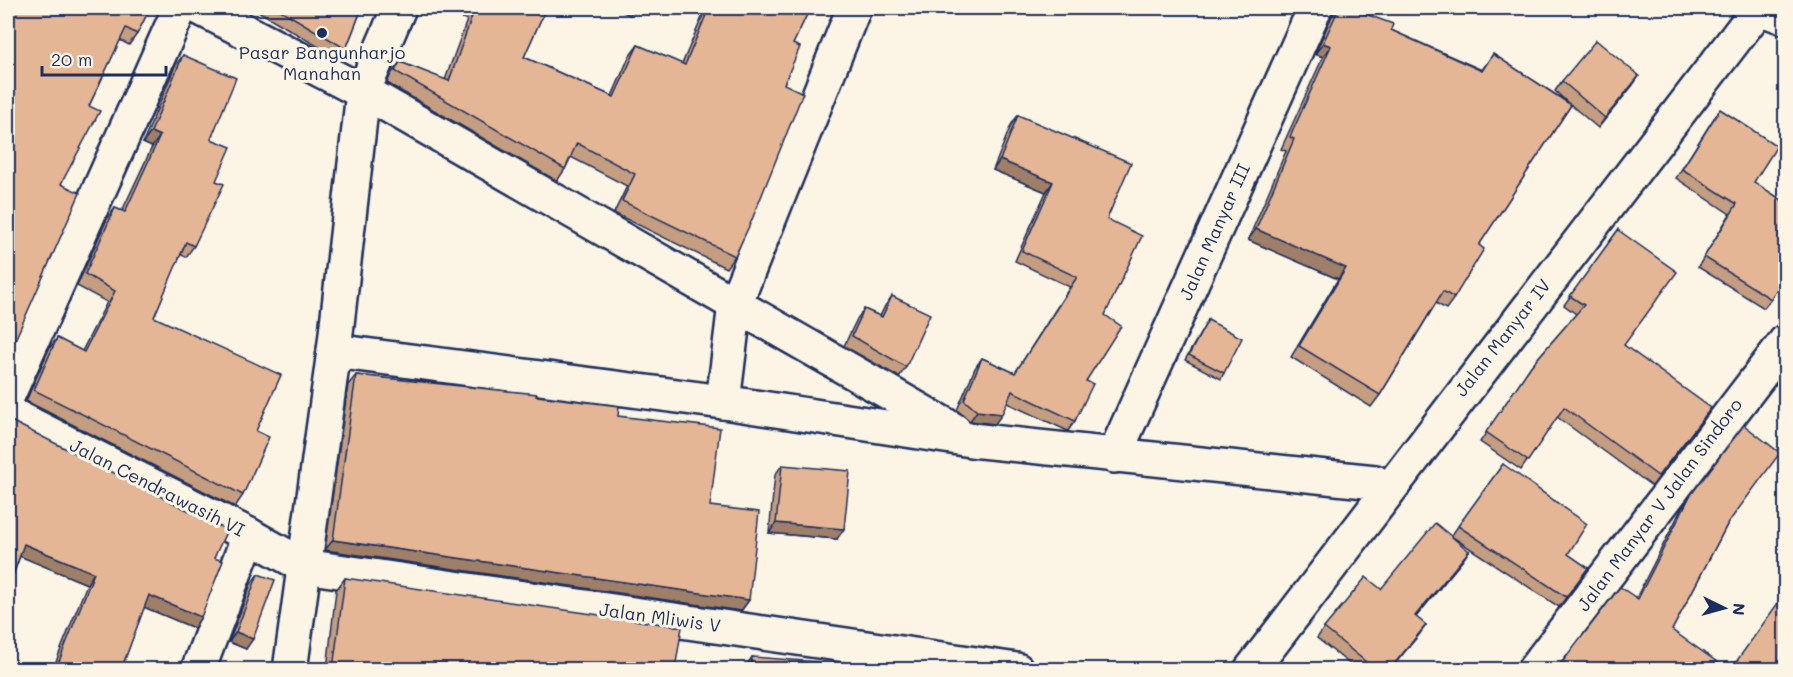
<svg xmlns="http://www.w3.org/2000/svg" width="1793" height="677" viewBox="0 0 1793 677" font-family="Mali,sans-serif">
<rect width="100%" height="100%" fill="#fcf5e5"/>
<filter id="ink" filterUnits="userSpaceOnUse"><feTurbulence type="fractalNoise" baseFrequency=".0167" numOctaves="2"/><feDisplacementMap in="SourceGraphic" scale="12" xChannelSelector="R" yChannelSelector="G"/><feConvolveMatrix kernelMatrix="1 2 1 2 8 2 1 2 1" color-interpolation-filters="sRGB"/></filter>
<g filter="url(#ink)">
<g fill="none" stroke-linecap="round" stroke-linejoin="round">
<defs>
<g id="street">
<polyline points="200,8 363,92"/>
<polyline points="370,95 954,430"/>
<polyline points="334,351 723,402 971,440 1375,482"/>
<polyline points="8,395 180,8"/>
<polyline points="723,402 735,304 854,8"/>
<polyline points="8,413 249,535 304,566 1017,670"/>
<polyline points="1114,456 1315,8"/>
<polyline points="198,670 249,535"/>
<polyline points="290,670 334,351 363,92 399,8"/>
<polyline points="1251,670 1759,8"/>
<polyline points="1534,670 1786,341"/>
</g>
<polyline id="secondary" points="1760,8 1786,18"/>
</defs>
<use href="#street" stroke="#1b2f5e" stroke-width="38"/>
<use href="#secondary" stroke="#1b2f5e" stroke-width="38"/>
<use href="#street" stroke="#fcf5e5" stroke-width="33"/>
<use href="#secondary" stroke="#fcf5e5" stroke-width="33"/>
</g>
<g fill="#c59d81" stroke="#1b2f5e" stroke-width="1.5">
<polygon points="72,8 150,8 137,34 129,45 120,40 89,106 61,184"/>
<polygon points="253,8 362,8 346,49 339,59"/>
<polygon points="441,8 546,8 524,57 612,96 629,57 638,45 682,64 706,8 810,8 793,44 784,84 735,256 726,268 614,213 627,186 571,157 565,169 557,181 387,83 391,74 400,62 445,80 467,20"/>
<polygon points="1338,8 1349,8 1391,30 1482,70 1493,54 1567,102 1555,91 1562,81 1639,76 1632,86 1598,128 1571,105 1479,245 1454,298 1446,309 1436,303 1380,395 1371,407 1291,357 1338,279 1248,240 1286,151 1281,149 1323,57 1315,54 1332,16"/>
<polygon points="183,55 211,139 216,181 194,246 186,257 180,254 154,317 256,431 243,495 235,507 26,401 49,349 57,338 82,351 107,302 77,286 107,219 115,208 122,211 152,147 143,143 175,66"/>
<polygon points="1018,115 1107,219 1105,315 1075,421 1068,431 1007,403 995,424 970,421 957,410 975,368 982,358 1015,373 1070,287 1015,261 1046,192 993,170 1011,125"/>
<polygon points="1714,118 1754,182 1785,264 1771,299 1764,308 1698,267 1730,214 1676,178"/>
<polygon points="1618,230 1624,345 1704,417 1652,486 1557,417 1521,470 1480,442 1531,366 1576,314 1564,305"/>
<polygon points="892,296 906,367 899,377 844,346 857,319 864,309 880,316 885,306"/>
<polygon points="1208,320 1224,373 1221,379 1185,360"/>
<polygon points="356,375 536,396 618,416 749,600 741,611 325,550 348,385"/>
<polygon points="11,421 214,558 201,617 194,628 144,607 122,667 127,669 53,669 87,584 20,556 8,589 8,427"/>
<polygon points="1503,464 1568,554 1588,568 1559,607 1451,536"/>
<polygon points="782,465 837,539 769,533 775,475"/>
<polygon points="1690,496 1727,525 1672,630 1557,669 1636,598 1682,508"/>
<polygon points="1469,551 1462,561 1416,617 1426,625 1391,669 1356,669 1317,638 1324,628 1381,589"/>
<polygon points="258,574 246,649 229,642 251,584"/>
<polygon points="345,578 675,669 327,669 336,590"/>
<polygon points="752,657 818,669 745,669 745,667"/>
</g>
<g fill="#a07f69" stroke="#1b2f5e" stroke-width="1.5">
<polygon points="614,8 635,8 630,15"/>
<polygon points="1323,43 1331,46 1323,57 1315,54"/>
<polygon points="1639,76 1632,86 1598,128 1605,118"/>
<polygon points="151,132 160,136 152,147 143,143"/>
<polygon points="1000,160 1053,182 1046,192 993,170"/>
<polygon points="1256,229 1346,268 1338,279 1248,240"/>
<polygon points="977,411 1002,414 995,424 970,421"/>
<polygon points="776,523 844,529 837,539 769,533"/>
<polygon points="333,540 749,600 741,611 325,550"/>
<polygon points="24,544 94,573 87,584 17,555"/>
<polygon points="1469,551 1462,561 1408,626 1415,616"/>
<polygon points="149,595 201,617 194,628 141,606"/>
<polygon points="1426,625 1419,635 1390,669"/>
<polygon points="236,632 253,639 246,649 229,642"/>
</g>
<g fill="#e5b696" stroke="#1b2f5e" stroke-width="1.5">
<polygon points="8,8 71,8 74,9 74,8 150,8 137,34 126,28 89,106 100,111 61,184 80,193 8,356"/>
<polygon points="277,8 362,8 346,49"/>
<polygon points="475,8 546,8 524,57 614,97 638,45 685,65 709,8 810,8 793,44 800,47 784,84 803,93 751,222 735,256 622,201 635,174 577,143 565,169 395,71 400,62 449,81"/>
<polygon points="1339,8 1349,8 1393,24 1391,30 1482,71 1493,54 1571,105 1479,245 1484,249 1454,298 1443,291 1380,395 1299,346 1346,268 1256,229 1294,139 1290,137 1331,46 1323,43"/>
<polygon points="1596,40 1639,76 1605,118 1562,81"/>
<polygon points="183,55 236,78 211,139 231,147 216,181 224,184 194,246 186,242 154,317 281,375 256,431 269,437 243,495 34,390 57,338 84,352 115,291 85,274 115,208 125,212 160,136 151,132"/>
<polygon points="1720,109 1777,146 1754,182 1785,202 1785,275 1771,299 1704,257 1737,204 1682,169"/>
<polygon points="1018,115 1131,163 1107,219 1142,236 1105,315 1121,326 1086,381 1093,384 1075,421 1012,391 1002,414 977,411 964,400 982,358 1015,373 1077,277 1022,251 1053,182 1000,160"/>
<polygon points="1618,230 1677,272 1624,345 1711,408 1658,476 1564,407 1528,461 1486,432 1531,366 1584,305 1570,296"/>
<polygon points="892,296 930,314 906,367 852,336 864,309 882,317"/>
<polygon points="1208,320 1242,338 1224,373 1189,355"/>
<polygon points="356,375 537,394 536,396 619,406 618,416 720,428 710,506 759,512 749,600 333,540"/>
<polygon points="11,421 227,530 214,558 223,561 201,617 149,595 122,667 127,669 56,669 94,573 24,544 8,589 8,429"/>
<polygon points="1744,425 1780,453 1728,523 1672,630 1727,669 1557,669 1620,587 1638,599 1690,496"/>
<polygon points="1503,464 1587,524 1568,554 1588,568 1566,597 1458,526"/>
<polygon points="782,465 850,471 844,529 776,523"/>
<polygon points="1435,523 1469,551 1415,616 1426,625 1390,669 1375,669 1324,628 1366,577 1381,589"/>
<polygon points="258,574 275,580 253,639 236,632"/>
<polygon points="345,578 682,627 675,669 333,669"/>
<polygon points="1780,600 1785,604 1785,669 1731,669"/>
<polygon points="752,657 818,662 818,669 751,669"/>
</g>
</g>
<circle fill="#1b2f5e" stroke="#fcf5e5" stroke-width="2" cx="322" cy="33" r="6"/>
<g text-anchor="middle" stroke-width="6" stroke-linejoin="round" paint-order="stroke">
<g font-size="18" fill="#1b2f5e" stroke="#fcf5e5">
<text x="322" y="59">Pasar Bangunharjo<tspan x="322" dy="21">Manahan</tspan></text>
</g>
<g font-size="18" fill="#1b2f5e" stroke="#fcf5e5">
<text transform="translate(1215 232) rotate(-66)" y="6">Jalan Manyar III</text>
<text transform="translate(1503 338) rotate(-52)" y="6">Jalan Manyar IV</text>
<text transform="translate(157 488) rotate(27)" y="6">Jalan Cendrawasih VI</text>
<text transform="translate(1660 505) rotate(-53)" y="6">Jalan Manyar V Jalan Sindoro</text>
<text transform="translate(660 618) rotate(8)" y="6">Jalan Mliwis V</text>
</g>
</g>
<rect width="1793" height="677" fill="none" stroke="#fcf5e5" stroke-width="30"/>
<rect x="15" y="15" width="1763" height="647" fill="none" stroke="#1b2f5e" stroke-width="2" filter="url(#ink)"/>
<g transform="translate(1724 608) rotate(95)" stroke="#fcf5e5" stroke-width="4.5" paint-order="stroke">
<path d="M0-4.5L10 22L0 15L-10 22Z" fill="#1b2f5e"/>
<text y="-9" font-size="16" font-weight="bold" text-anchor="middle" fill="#1b2f5e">N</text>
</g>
<path d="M42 66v9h124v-9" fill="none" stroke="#1b2f5e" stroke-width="3"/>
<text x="51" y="66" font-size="18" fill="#1b2f5e" stroke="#fcf5e5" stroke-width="4.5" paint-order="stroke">20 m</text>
</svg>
